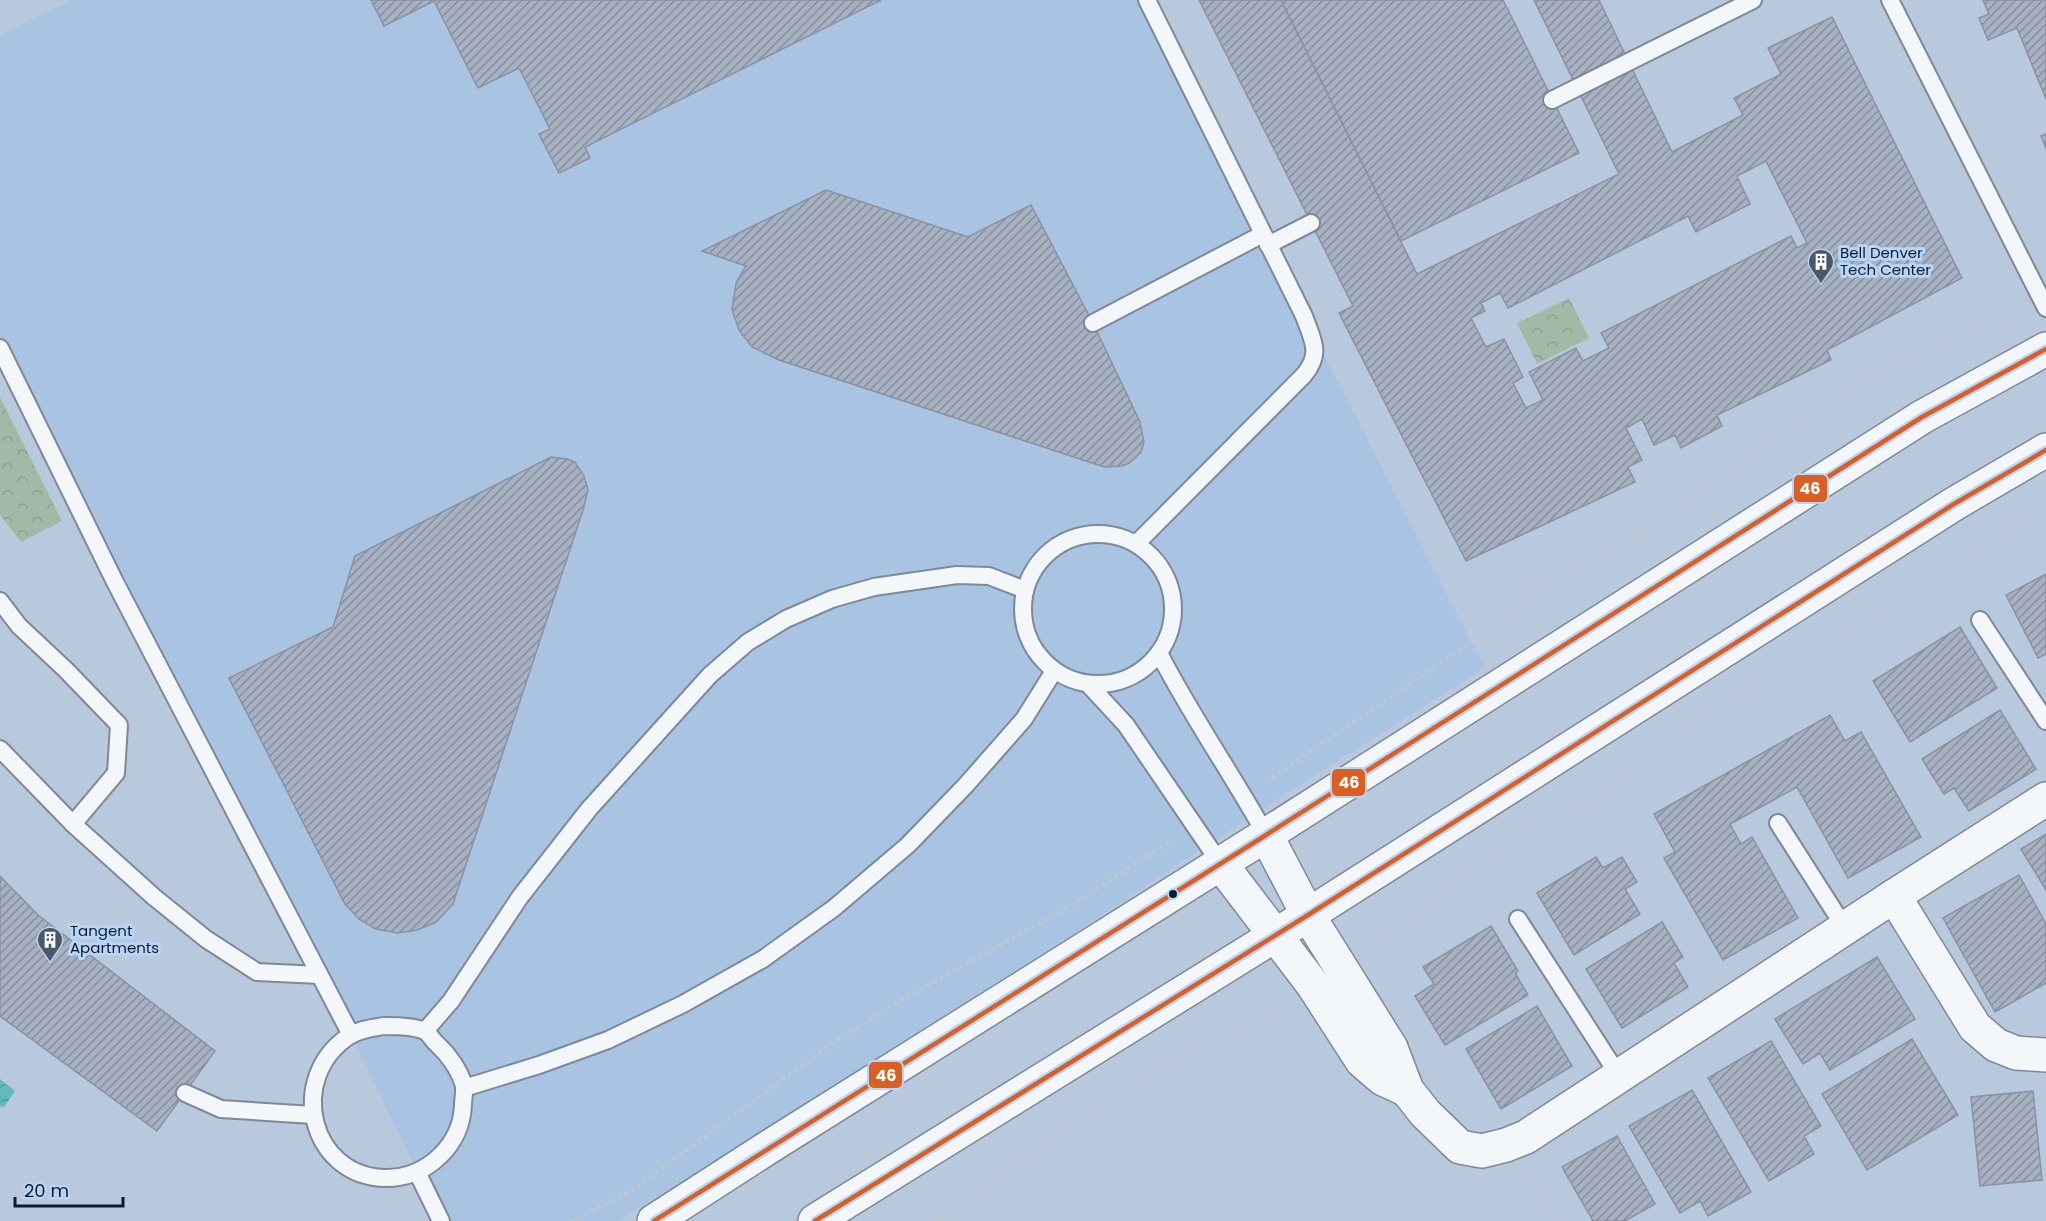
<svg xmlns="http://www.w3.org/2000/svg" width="2046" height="1221" viewBox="0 0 2046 1221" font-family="Poppins,sans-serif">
<defs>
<pattern id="park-crowns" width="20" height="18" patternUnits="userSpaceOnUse" patternTransform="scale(1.5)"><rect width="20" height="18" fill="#a2baa5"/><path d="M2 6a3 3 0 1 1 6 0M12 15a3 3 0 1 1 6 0" fill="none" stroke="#8a9f8e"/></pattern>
<pattern id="water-waves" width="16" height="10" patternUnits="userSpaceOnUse" patternTransform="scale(1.5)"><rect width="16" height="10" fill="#62babe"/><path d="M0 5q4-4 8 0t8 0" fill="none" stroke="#549fa3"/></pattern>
<pattern id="building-hatch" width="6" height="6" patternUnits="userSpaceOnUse" patternTransform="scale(1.5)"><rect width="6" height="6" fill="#a8b1c1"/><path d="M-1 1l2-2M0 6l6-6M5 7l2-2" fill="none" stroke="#878f9d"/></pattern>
</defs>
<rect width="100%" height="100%" fill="#b9c9dd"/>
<polygon fill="#a9c4e3" points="71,0 1147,0 1304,316 1485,668 1284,795 1079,930 626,1216 617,1221 441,1221 351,1035 0,348 0,35"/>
<g fill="url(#park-crowns)">
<polygon points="1569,298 1589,338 1537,364 1517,323"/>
<polygon points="0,397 62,521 21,542 0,515"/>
</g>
<polygon fill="url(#water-waves)" points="0,1079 15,1091 4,1107 0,1106"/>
<g fill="url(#building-hatch)" stroke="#8991a2" stroke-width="1.5" fill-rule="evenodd">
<polygon points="371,0 881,0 585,147 590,158 559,173 539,134 550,129 519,68 478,88 434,1 384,26"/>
<path d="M1199 0H1281L1417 274 1619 174 1534 0H1599L1672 152 1743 115 1734 98 1781 74 1768 48 1832 17 1962 278 1827 350 1831 360 1717 415 1722 426 1681 448 1675 435 1654 445 1642 419 1626 428 1642 460 1628 467 1635 482 1466 561 1339 313 1353 306ZM1766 161 1807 243 1797 248 1791 236 1601 333 1609 348 1583 361 1576 348 1529 372 1543 400 1526 408 1513 383 1523 377 1504 339 1486 347 1471 318 1485 311 1481 303 1500 293 1508 308 1688 216 1696 232 1750 204 1737 176Z"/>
<polygon points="1281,0 1503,0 1579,153 1401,241"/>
<polygon points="1983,0 2046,0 2046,99 2017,28 1988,40 1979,18 1989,14"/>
<polygon points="2046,134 2046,149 2041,136"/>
<polygon points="826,190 968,237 1031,205 1093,323 1140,422 1144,442 1141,452 1135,458 1129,463 1122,466 1104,467 1095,464 779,360 752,347 739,330 732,310 736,283 746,266 702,251"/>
<polygon points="551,457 567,459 575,462 584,476 588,490 583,510 453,904 436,922 417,930 398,933 376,929 359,919 345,904 229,678 333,627 355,556"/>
<polygon points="2046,574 2046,654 2038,658 2006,595"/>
<polygon points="1960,627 1997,688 1910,742 1873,681"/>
<polygon points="2000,710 2036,769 1969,811 1954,788 1944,794 1922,759"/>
<polygon points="1830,715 1845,741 1861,732 1921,837 1848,878 1797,787 1730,824 1741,844 1752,837 1798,918 1723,960 1664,858 1675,852 1654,814"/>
<polygon points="2046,834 2046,890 2021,849"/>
<polygon points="1596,857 1603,868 1622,857 1637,882 1625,889 1640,914 1574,955 1537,893"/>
<polygon points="2019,875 2046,924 2046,983 1995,1012 1943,918"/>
<polygon points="0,876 38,915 215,1051 157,1131 0,1016"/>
<polygon points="1662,922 1683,957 1674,963 1688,987 1622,1028 1586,969"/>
<polygon points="1491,926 1518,971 1515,973 1528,995 1445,1045 1415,996 1434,984 1423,967"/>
<polygon points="1877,957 1915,1019 1830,1070 1820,1053 1803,1064 1775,1019"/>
<polygon points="1537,1006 1572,1066 1501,1109 1466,1049"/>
<polygon points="1912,1039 1958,1115 1867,1170 1822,1094"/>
<polygon points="1771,1041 1821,1126 1804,1136 1814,1154 1769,1181 1708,1078"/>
<polygon points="1692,1090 1751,1192 1708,1216 1700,1201 1680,1213 1629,1126"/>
<polygon points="2033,1091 2042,1180 1980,1186 1971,1097"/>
<polygon points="1617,1136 1655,1204 1625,1221 1593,1221 1562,1167"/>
</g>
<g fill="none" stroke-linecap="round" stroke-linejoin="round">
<defs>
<g id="service">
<polyline points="1890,0 2046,308"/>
<polyline points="1552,100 1753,0"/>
<polyline points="1268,245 1311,223"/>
<polyline points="1093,323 1263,234"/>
<polyline points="0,348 115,582 351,1035"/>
<circle cx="1098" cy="609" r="75"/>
<path d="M1137 543 1304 375C1322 353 1313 341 1304 316L1147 0"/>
<polyline points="0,601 19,626 66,670 119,725 116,773 73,824 0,749"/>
<polyline points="1980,620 2046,721"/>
<path d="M1160 655C1192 717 1232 774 1266 835"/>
<polyline points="1089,685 1126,725 1220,863"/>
<polyline points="1778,823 1845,928"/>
<polyline points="73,824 154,897 206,939 257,972 319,975"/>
<polyline points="1518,919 1619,1076"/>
<path d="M384 1026C396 1026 414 1026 425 1031 429 1033 433 1041 437 1044 449 1055 460 1071 464 1086 465 1091 463 1099 463 1104 462 1145 427 1178 386 1178 310 1177 286 1078 349 1036 360 1029 372 1028 384 1026Z"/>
<polyline points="425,1031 451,1001 520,897 589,809 710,675 748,642 786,619 832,599 874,587 957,575 989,576 1025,590"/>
<polyline points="464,1088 539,1065 608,1040 683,1004 763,959 834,908 908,845 966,785 1024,719 1054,671"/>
<polyline points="185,1093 221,1109 313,1115"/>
<polyline points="417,1172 441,1221"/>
</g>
<g id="minor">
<polyline points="1266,835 1308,915 1391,1048 1407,1090 1425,1113 1460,1147 1482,1151 1506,1145 1526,1137 1894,896 2046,799"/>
<polyline points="1220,863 1313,985 1362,1061 1383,1079 1407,1090"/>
<polyline points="1894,896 1975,1027 1996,1045 2016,1053 2046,1055"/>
</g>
<g id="secondary">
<polyline points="654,1221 772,1145 1266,835 1922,417 2046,349"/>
<polyline points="815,1221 1308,915 1954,504 2046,450"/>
</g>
</defs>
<use href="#service" stroke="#7d8998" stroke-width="20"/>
<use href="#minor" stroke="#7d8998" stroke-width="36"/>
<use href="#secondary" stroke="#7d8998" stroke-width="36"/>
<g stroke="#c2c6cb" stroke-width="4" stroke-dasharray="3 4.5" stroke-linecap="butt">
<polyline points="1266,782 1482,635 1528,595 1541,586 1574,568 1644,534 1776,435 1861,381 1903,357 1958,334 1980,328 2007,325 2021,319"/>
<polyline points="1369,948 1411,920 1476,862 1519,837 1580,815 1612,792 1671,736 1747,687 1804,661 1865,621 1916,596 1985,546 2046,506"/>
<polyline points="1525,1173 1560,1221"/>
<polyline points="571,1221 631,1191 824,1049 898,1002 1060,912 1173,840"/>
<polyline points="936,1221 1066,1128 1169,1062 1207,1042 1271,1017 1287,1006"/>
</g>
<use href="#service" stroke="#f4f7fa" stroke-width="16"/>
<use href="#minor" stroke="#f4f7fa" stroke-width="33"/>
<use href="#secondary" stroke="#f4f7fa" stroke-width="33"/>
<defs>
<g id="bus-1">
<polyline points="654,1221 1266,835 1922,417 2046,349"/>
<polyline points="815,1221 1308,915 1954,504 2046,450"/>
</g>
</defs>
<use href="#bus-1" stroke="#b7d5f9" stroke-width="9"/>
<use href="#bus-1" stroke="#db5e23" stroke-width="4.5"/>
</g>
<defs>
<symbol id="building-pin" viewBox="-11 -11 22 30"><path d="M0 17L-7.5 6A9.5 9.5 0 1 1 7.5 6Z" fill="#4b5867" stroke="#b7d5f9"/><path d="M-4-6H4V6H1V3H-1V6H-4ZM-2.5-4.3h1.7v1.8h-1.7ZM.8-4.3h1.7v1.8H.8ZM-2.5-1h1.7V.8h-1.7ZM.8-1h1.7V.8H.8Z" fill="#fff"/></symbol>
</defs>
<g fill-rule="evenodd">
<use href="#building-pin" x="1806" y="247" width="30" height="40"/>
<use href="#building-pin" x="35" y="925" width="30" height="40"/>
</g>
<circle fill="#101b28" stroke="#b7d5f9" stroke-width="2" cx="1173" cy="894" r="5"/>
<g text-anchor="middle" stroke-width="6" stroke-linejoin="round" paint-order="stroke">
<g font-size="15" fill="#101b28" stroke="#b7d5f9" text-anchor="start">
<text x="1840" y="258">Bell Denver<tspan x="1840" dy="17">Tech Center</tspan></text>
<text x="70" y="936">Tangent<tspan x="70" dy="17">Apartments</tspan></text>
</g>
</g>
<g stroke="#b7d5f9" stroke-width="2">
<rect x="1793" y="474" width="35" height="29" rx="6" fill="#db5e23"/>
<rect x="1331" y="768" width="35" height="29" rx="6" fill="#db5e23"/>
<rect x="868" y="1061" width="35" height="28" rx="6" fill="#db5e23"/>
</g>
<g font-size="16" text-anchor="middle" font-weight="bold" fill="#fff">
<text x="1810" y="494">46</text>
<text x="1349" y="788">46</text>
<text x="886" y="1081">46</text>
</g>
<path d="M15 1197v9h108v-9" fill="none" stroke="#101b28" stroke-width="3"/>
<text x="24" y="1197" font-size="18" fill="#101b28" stroke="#b7d5f9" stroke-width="4.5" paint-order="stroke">20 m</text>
</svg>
